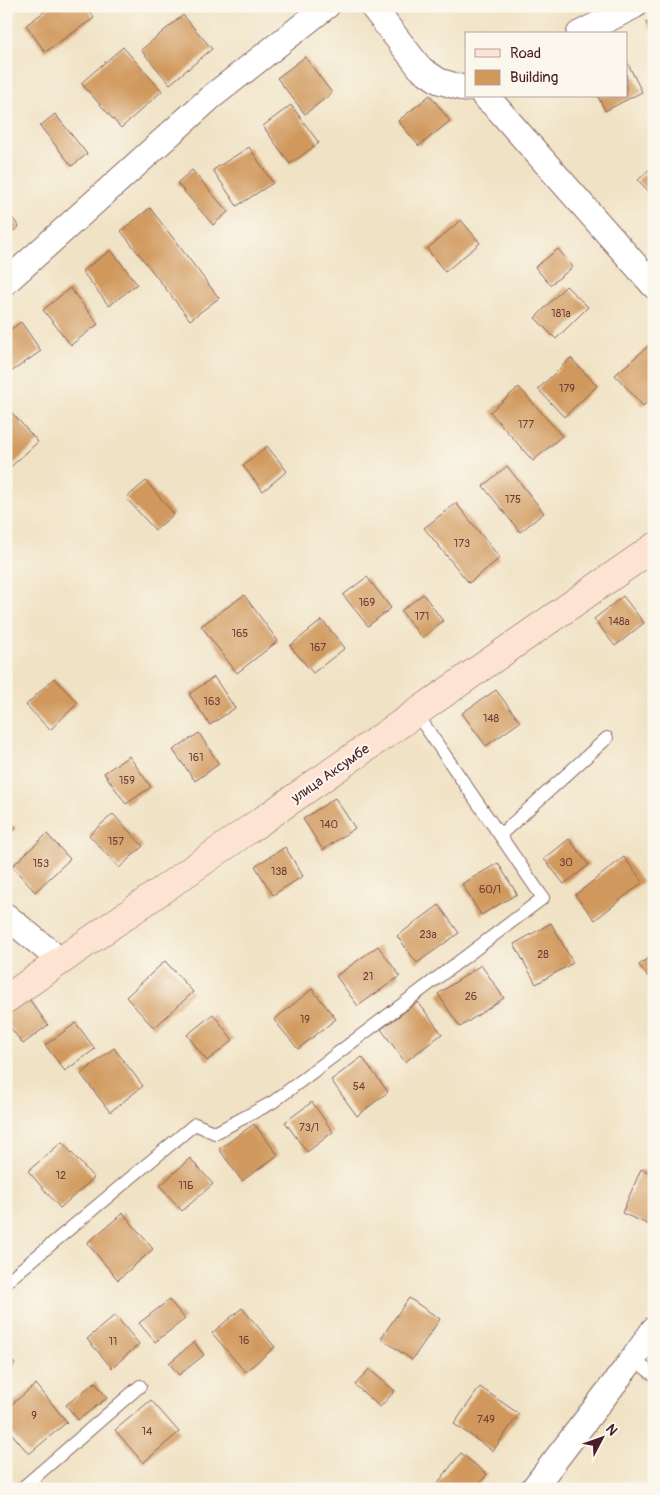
<svg xmlns="http://www.w3.org/2000/svg" width="660" height="1495" viewBox="0 0 660 1495" font-family="Pangolin,sans-serif">
<rect width="100%" height="100%" fill="#fbf7ec"/>
<filter id="ink" filterUnits="userSpaceOnUse"><feTurbulence type="fractalNoise" baseFrequency=".02" numOctaves="2"/><feDisplacementMap in="SourceGraphic" scale="10" xChannelSelector="R" yChannelSelector="G"/><feConvolveMatrix kernelMatrix="1 2 1 2 8 2 1 2 1" color-interpolation-filters="sRGB"/></filter>
<filter id="wash" filterUnits="userSpaceOnUse"><feTurbulence type="fractalNoise" baseFrequency=".0096" numOctaves="4" result="noise"/><feDisplacementMap in="SourceGraphic" scale="20" xChannelSelector="R" yChannelSelector="G"/><feGaussianBlur stdDeviation="1.12" result="paint"/><feColorMatrix in="noise" values="0 0 0 0 0 0 0 0 0 0 0 0 0 0 0 0 0 1.4 0 .05"/><feComposite in="paint" operator="in"/></filter>
<g filter="url(#wash)">
<rect width="100%" height="100%" fill="#f0e2c4"/>
<g id="blocks">
<g fill="#d0985b">
<polygon points="52,6 86,6 94,18 45,52 26,25"/>
<polygon points="183,15 212,49 170,84 141,50"/>
<polygon points="654,17 654,36 646,22"/>
<polygon points="123,47 162,91 121,128 81,83"/>
<polygon points="305,57 332,93 305,114 277,78"/>
<polygon points="626,60 642,92 605,111 598,96 626,96"/>
<polygon points="430,95 450,121 419,146 398,121"/>
<polygon points="291,105 319,143 290,164 263,126"/>
<polygon points="55,114 87,154 72,166 40,126"/>
<polygon points="249,147 273,183 237,206 213,170"/>
<polygon points="654,165 654,197 638,180"/>
<polygon points="192,170 228,212 213,225 177,183"/>
<polygon points="150,208 219,298 190,320 121,231"/>
<polygon points="6,209 19,227 6,236"/>
<polygon points="461,220 480,243 445,272 427,249"/>
<polygon points="558,249 573,267 550,285 535,267"/>
<polygon points="111,250 137,284 109,306 82,271"/>
<polygon points="566,286 588,307 556,339 535,318"/>
<polygon points="70,288 98,324 71,345 43,310"/>
<polygon points="21,322 41,351 8,374 6,373 6,333"/>
<polygon points="654,341 654,396 643,406 615,375"/>
<polygon points="571,358 597,386 564,417 538,389"/>
<polygon points="519,387 562,436 533,461 490,412"/>
<polygon points="6,406 38,442 6,471"/>
<polygon points="267,446 287,471 263,491 243,466"/>
<polygon points="507,466 544,513 520,532 483,486"/>
<polygon points="146,481 174,514 155,530 126,498"/>
<polygon points="456,503 500,558 469,583 424,528"/>
<polygon points="367,577 391,608 368,626 343,595"/>
<polygon points="423,594 443,621 422,638 401,611"/>
<polygon points="244,595 278,641 237,673 201,626"/>
<polygon points="623,596 644,623 615,646 594,619"/>
<polygon points="322,620 345,648 313,673 290,646"/>
<polygon points="214,677 235,708 210,725 189,694"/>
<polygon points="54,678 78,703 50,730 26,705"/>
<polygon points="496,690 520,722 486,746 462,713"/>
<polygon points="199,733 219,764 195,781 173,750"/>
<polygon points="129,756 151,787 126,804 104,773"/>
<polygon points="335,798 355,828 323,850 303,819"/>
<polygon points="113,814 143,846 119,868 89,835"/>
<polygon points="6,819 16,828 6,838"/>
<polygon points="47,834 70,859 35,892 12,866"/>
<polygon points="569,839 589,865 564,884 544,859"/>
<polygon points="285,847 303,876 273,895 255,866"/>
<polygon points="624,857 643,882 595,920 575,895"/>
<polygon points="498,863 517,894 481,915 462,884"/>
<polygon points="439,905 459,933 417,963 397,936"/>
<polygon points="551,923 573,963 536,984 514,944"/>
<polygon points="378,946 400,976 358,1006 336,976"/>
<polygon points="654,953 654,984 639,965"/>
<polygon points="165,961 193,992 154,1028 126,997"/>
<polygon points="481,965 504,998 460,1027 438,994"/>
<polygon points="312,989 336,1019 298,1049 274,1020"/>
<polygon points="27,996 48,1025 23,1044 6,1022 6,1011"/>
<polygon points="418,1002 442,1034 405,1062 381,1029"/>
<polygon points="213,1014 233,1040 207,1061 187,1035"/>
<polygon points="76,1023 95,1049 65,1071 45,1045"/>
<polygon points="114,1048 143,1086 110,1112 81,1074"/>
<polygon points="362,1057 388,1092 357,1116 331,1080"/>
<polygon points="312,1102 333,1132 307,1152 285,1122"/>
<polygon points="254,1124 278,1155 242,1181 219,1149"/>
<polygon points="62,1142 94,1178 60,1208 28,1171"/>
<polygon points="190,1158 213,1184 182,1211 160,1186"/>
<polygon points="641,1169 654,1174 654,1227 622,1213"/>
<polygon points="123,1213 153,1249 118,1280 87,1243"/>
<polygon points="409,1298 440,1319 412,1360 381,1338"/>
<polygon points="169,1300 185,1319 155,1342 139,1323"/>
<polygon points="242,1308 275,1347 245,1372 212,1333"/>
<polygon points="115,1315 139,1344 112,1368 87,1339"/>
<polygon points="194,1342 204,1355 179,1375 169,1363"/>
<polygon points="6,1356 15,1364 6,1374"/>
<polygon points="369,1369 395,1391 380,1407 355,1385"/>
<polygon points="95,1382 107,1398 78,1420 66,1405"/>
<polygon points="36,1384 67,1422 29,1454 6,1427 6,1409"/>
<polygon points="480,1387 519,1414 493,1451 454,1424"/>
<polygon points="151,1400 179,1432 143,1463 115,1430"/>
<polygon points="461,1453 487,1474 476,1489 433,1489"/>
</g>
</g>
</g>
<g filter="url(#ink)">
<use href="#blocks" fill-opacity="0" stroke="#846361" stroke-width="1"/>
<g fill="none" stroke-linecap="round" stroke-linejoin="round">
<defs>
<g id="service">
<polyline points="500,835 607,738"/>
<polyline points="6,1282 195,1124 215,1133 273,1102 543,898 416,713"/>
<polyline points="633,1359 654,1375"/>
<polyline points="21,1489 140,1386"/>
</g>
<g id="minor">
<polyline points="372,6 420,68 439,81 466,89"/>
<polyline points="579,34 634,6"/>
<polyline points="484,96 497,108 654,286"/>
<polyline points="6,282 210,98 327,6"/>
<polyline points="6,916 61,961"/>
<polyline points="533,1489 633,1359 654,1329"/>
</g>
<polyline id="secondary" points="6,999 654,547"/>
</defs>
<use href="#service" stroke="#846361" stroke-width="14"/>
<use href="#minor" stroke="#846361" stroke-width="27"/>
<use href="#secondary" stroke="#846361" stroke-width="29"/>
<use href="#service" stroke="#fff" stroke-width="12"/>
<use href="#minor" stroke="#fff" stroke-width="25"/>
<use href="#secondary" stroke="#fde3d1" stroke-width="28"/>
</g>
</g>
<g text-anchor="middle" stroke-width="4" stroke-linejoin="round" paint-order="stroke">
<g font-size="11" fill="#6c3d37">
<text x="561" y="317">181а</text>
<text x="567" y="392">179</text>
<text x="526" y="428">177</text>
<text x="513" y="503">175</text>
<text x="462" y="547">173</text>
<text x="367" y="606">169</text>
<text x="422" y="620">171</text>
<text x="619" y="625">148а</text>
<text x="240" y="637">165</text>
<text x="318" y="651">167</text>
<text x="212" y="705">163</text>
<text x="491" y="722">148</text>
<text x="196" y="761">161</text>
<text x="127" y="784">159</text>
<text x="329" y="828">140</text>
<text x="116" y="845">157</text>
<text x="566" y="866">30</text>
<text x="41" y="867">153</text>
<text x="279" y="875">138</text>
<text x="490" y="893">60/1</text>
<text x="428" y="938">23а</text>
<text x="543" y="958">28</text>
<text x="368" y="980">21</text>
<text x="471" y="1000">26</text>
<text x="305" y="1023">19</text>
<text x="359" y="1090">54</text>
<text x="309" y="1131">73/1</text>
<text x="61" y="1179">12</text>
<text x="186" y="1189">11Б</text>
<text x="244" y="1344">16</text>
<text x="113" y="1345">11</text>
<text x="34" y="1419">9</text>
<text x="486" y="1423">749</text>
<text x="147" y="1435">14</text>
</g>
<g font-size="14" fill="#4a1f2b" stroke="#fbf7ec">
<text transform="translate(330 773) rotate(-35)" y="5">улица Аксумбе</text>
</g>
</g>
<rect width="660" height="1495" fill="none" stroke="#fbf7ec" stroke-width="25"/>
<rect x="465" y="32" width="162" height="65" fill="#fbf7ec" stroke="#b4a19f"/>
<rect x="475" y="49" width="25" height="8" fill="#fde3d1" stroke="#b4a19f"/>
<text x="510" y="58" font-size="15" fill="#4a1f2b">Road</text>
<rect x="475" y="70" width="25" height="15" fill="#d0985b" stroke="#b4a19f"/>
<text x="510" y="82" font-size="15" fill="#4a1f2b">Building</text>
<g transform="translate(602 1438) rotate(49)" stroke="#fbf7ec" stroke-width="4" paint-order="stroke">
<path d="M0-4L9 19L0 12L-9 19Z" fill="#4a1f2b"/>
<text y="-8" font-size="14" font-weight="bold" text-anchor="middle" fill="#4a1f2b">N</text>
</g>
</svg>
